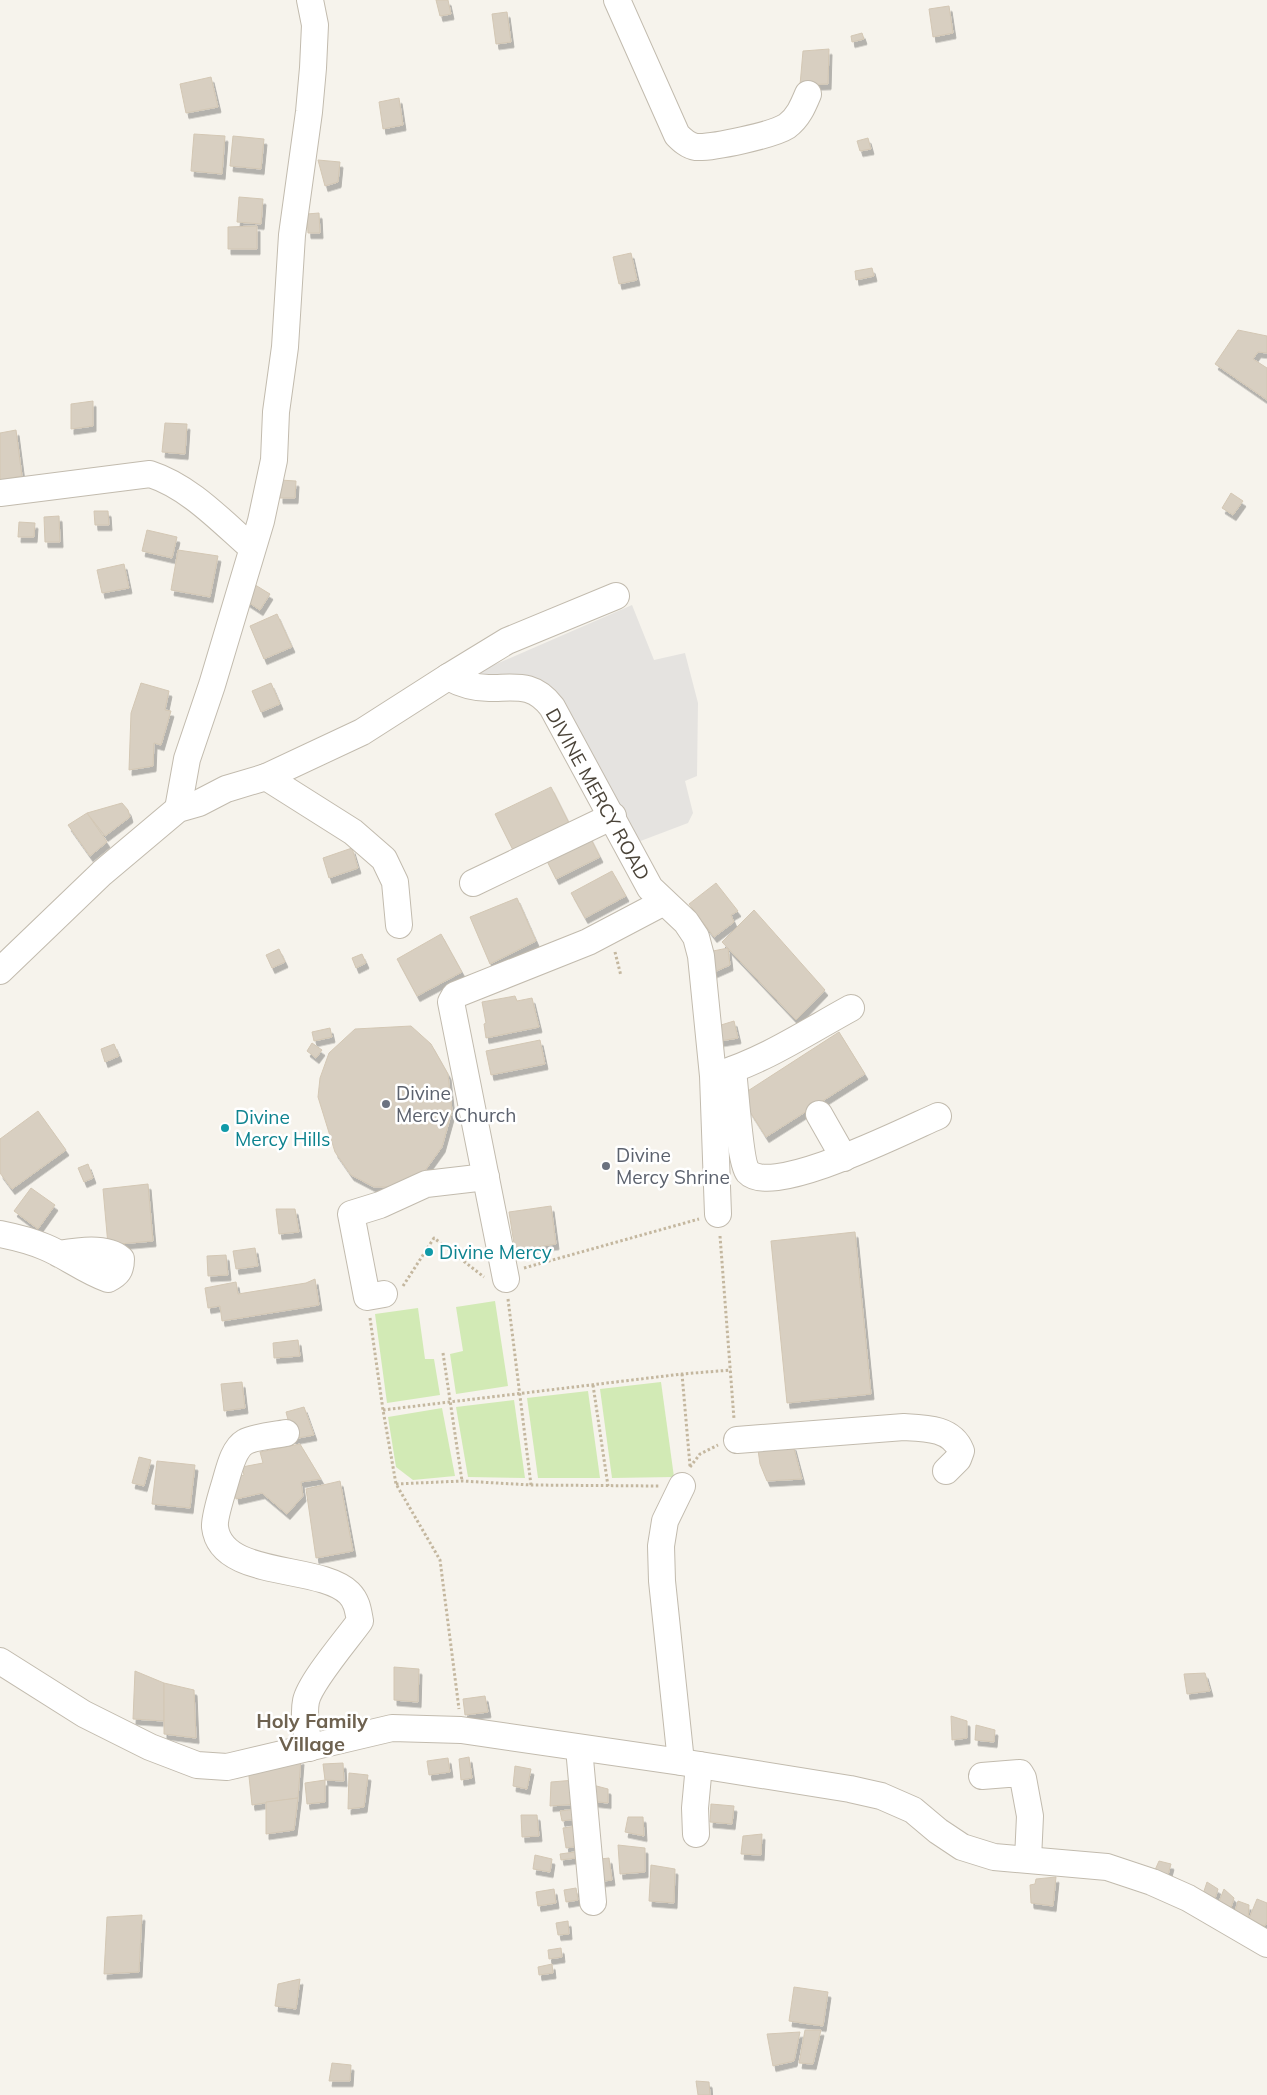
<svg xmlns="http://www.w3.org/2000/svg" width="1267" height="2095" viewBox="0 0 1267 2095" font-family="Mulish,sans-serif">
<defs>
<filter id="shadow"><feDropShadow dx="3" dy="5.5" stdDeviation="0" flood-color="#0004"/></filter>
</defs>
<rect width="100%" height="100%" fill="#f6f3ec"/>
<g fill="#d2eab5">
<polygon points="495,1301 508,1386 456,1394 450,1354 463,1351 456,1307"/>
<polygon points="418,1308 425,1359 434,1359 440,1395 387,1403 375,1314"/>
<polygon points="661,1382 674,1477 612,1478 600,1389"/>
<polygon points="588,1391 600,1478 538,1478 527,1398"/>
<polygon points="514,1400 525,1478 468,1477 456,1407"/>
<polygon points="442,1408 455,1476 413,1480 396,1467 388,1417"/>
</g>
<polygon fill="#e5e3e0" points="632,605 654,660 685,653 698,703 697,776 685,781 693,813 688,823 630,845 539,700 441,688"/>
<g fill="#d8cfc1" stroke="#d3c7b4" filter="url(#shadow)">
<polygon points="436,0 448,0 451,14 440,16"/>
<polygon points="949,6 953,33 933,37 929,9"/>
<polygon points="507,12 511,42 496,44 492,14"/>
<polygon points="862,33 864,39 852,42 851,36"/>
<polygon points="829,49 828,84 800,85 803,51"/>
<polygon points="211,77 218,107 186,113 180,84"/>
<polygon points="399,98 403,125 383,129 379,102"/>
<polygon points="194,134 225,136 222,174 191,171"/>
<polygon points="233,136 264,139 261,169 230,166"/>
<polygon points="868,138 871,149 860,151 857,141"/>
<polygon points="318,160 340,162 338,182 325,186"/>
<polygon points="239,197 263,199 261,224 237,222"/>
<polygon points="319,213 320,233 308,233 307,214"/>
<polygon points="257,226 257,249 228,249 228,227"/>
<polygon points="631,253 637,280 619,284 613,257"/>
<polygon points="872,268 874,276 856,280 855,271"/>
<polygon points="1238,330 1267,336 1267,353 1258,352 1253,359 1267,368 1267,400 1215,364"/>
<polygon points="93,401 93,426 71,429 71,404"/>
<polygon points="165,423 187,424 185,454 162,452"/>
<polygon points="16,430 22,476 0,480 0,433"/>
<polygon points="280,480 296,481 295,498 280,498"/>
<polygon points="1231,493 1243,501 1233,515 1222,508"/>
<polygon points="94,511 108,511 109,525 95,525"/>
<polygon points="59,516 60,542 45,542 44,517"/>
<polygon points="19,522 35,523 34,537 18,537"/>
<polygon points="147,530 177,537 172,558 142,551"/>
<polygon points="178,550 218,556 210,597 171,590"/>
<polygon points="124,564 129,588 102,593 97,570"/>
<polygon points="252,583 270,594 260,610 243,599"/>
<polygon points="277,614 292,647 264,659 250,626"/>
<polygon points="141,683 169,691 165,710 171,711 161,745 154,743 153,766 129,770 131,713"/>
<polygon points="271,683 280,704 261,712 252,691"/>
<polygon points="551,787 572,829 516,856 495,814"/>
<polygon points="122,803 128,810 130,817 105,836 87,813"/>
<polygon points="87,813 107,842 90,856 68,825"/>
<polygon points="588,833 600,857 556,879 544,855"/>
<polygon points="352,848 358,868 329,878 323,858"/>
<polygon points="612,871 626,896 585,918 571,893"/>
<polygon points="716,883 738,911 731,915 734,922 714,937 689,904"/>
<polygon points="517,898 536,941 490,964 470,917"/>
<polygon points="754,910 825,990 796,1020 722,942"/>
<polygon points="441,934 462,972 417,996 397,959"/>
<polygon points="728,948 730,965 712,973 708,952"/>
<polygon points="279,949 285,962 272,968 266,955"/>
<polygon points="362,954 366,963 356,968 352,958"/>
<polygon points="515,996 517,1001 532,998 539,1027 486,1038 484,1024 486,1023 482,1002"/>
<polygon points="734,1021 738,1038 720,1041 721,1025"/>
<polygon points="411,1026 431,1044 448,1074 452,1111 442,1147 424,1172 399,1187 374,1187 351,1175 335,1152 318,1097 320,1078 329,1053 355,1029"/>
<polygon points="330,1028 332,1037 314,1041 312,1032"/>
<polygon points="839,1032 865,1074 766,1137 740,1096"/>
<polygon points="540,1040 545,1064 491,1075 486,1051"/>
<polygon points="312,1043 322,1050 316,1058 307,1051"/>
<polygon points="114,1044 119,1056 105,1062 101,1049"/>
<polygon points="38,1111 66,1150 12,1189 0,1173 0,1139"/>
<polygon points="88,1164 93,1178 84,1182 78,1168"/>
<polygon points="148,1184 153,1241 108,1245 103,1189"/>
<polygon points="31,1188 55,1205 38,1229 14,1211"/>
<polygon points="551,1206 556,1244 515,1250 509,1212"/>
<polygon points="276,1209 295,1209 299,1232 279,1234"/>
<polygon points="855,1232 871,1394 787,1403 771,1241"/>
<polygon points="255,1248 258,1266 236,1269 233,1251"/>
<polygon points="226,1255 228,1275 208,1276 207,1256"/>
<polygon points="315,1279 319,1305 222,1321 220,1306 208,1308 205,1288 236,1282 238,1294 306,1283"/>
<polygon points="298,1340 300,1356 274,1358 273,1343"/>
<polygon points="242,1382 245,1408 224,1411 221,1384"/>
<polygon points="304,1407 314,1435 293,1439 286,1412"/>
<polygon points="300,1444 321,1479 301,1482 303,1496 287,1514 262,1493 236,1499 232,1478 244,1475 242,1467 263,1463 260,1452"/>
<polygon points="793,1445 802,1479 767,1481 760,1464 758,1450"/>
<polygon points="139,1457 151,1460 144,1486 132,1483"/>
<polygon points="157,1461 195,1465 190,1508 152,1504"/>
<polygon points="340,1481 353,1551 316,1558 306,1489"/>
<polygon points="394,1667 419,1669 418,1702 394,1700"/>
<polygon points="135,1671 164,1683 164,1721 133,1719"/>
<polygon points="1205,1673 1210,1691 1187,1694 1184,1674"/>
<polygon points="164,1683 194,1690 196,1738 164,1734"/>
<polygon points="485,1696 488,1712 465,1715 463,1699"/>
<polygon points="951,1716 967,1721 967,1738 952,1740"/>
<polygon points="976,1725 995,1730 994,1742 975,1740"/>
<polygon points="469,1757 472,1778 461,1780 459,1759"/>
<polygon points="448,1758 450,1772 429,1775 427,1761"/>
<polygon points="301,1759 298,1798 252,1805 248,1767"/>
<polygon points="343,1763 344,1781 325,1780 323,1764"/>
<polygon points="515,1766 531,1769 527,1789 513,1786"/>
<polygon points="349,1773 368,1775 364,1807 348,1809"/>
<polygon points="325,1780 325,1802 307,1804 305,1783"/>
<polygon points="575,1780 579,1804 550,1806 551,1782"/>
<polygon points="585,1783 608,1789 608,1803 589,1801"/>
<polygon points="298,1798 294,1830 266,1834 266,1802"/>
<polygon points="711,1804 734,1806 732,1824 710,1822"/>
<polygon points="575,1809 576,1819 562,1821 560,1811"/>
<polygon points="521,1815 537,1815 539,1836 522,1837"/>
<polygon points="628,1817 643,1817 644,1836 625,1832"/>
<polygon points="583,1825 585,1845 566,1848 563,1828"/>
<polygon points="762,1834 761,1855 741,1854 743,1836"/>
<polygon points="618,1845 645,1848 645,1872 620,1874"/>
<polygon points="575,1852 576,1858 561,1860 560,1854"/>
<polygon points="535,1855 552,1859 550,1872 533,1869"/>
<polygon points="609,1858 612,1880 595,1882 592,1860"/>
<polygon points="1159,1861 1171,1864 1168,1875 1155,1870"/>
<polygon points="651,1865 675,1869 674,1903 649,1901"/>
<polygon points="1056,1877 1053,1906 1031,1903 1030,1885 1035,1884 1036,1879"/>
<polygon points="1207,1882 1218,1889 1214,1902 1202,1897"/>
<polygon points="576,1888 578,1900 566,1902 564,1890"/>
<polygon points="554,1889 556,1903 538,1906 536,1892"/>
<polygon points="1224,1889 1234,1898 1230,1911 1218,1904"/>
<polygon points="1257,1899 1267,1903 1267,1922 1265,1926 1248,1921"/>
<polygon points="1238,1901 1249,1905 1248,1921 1234,1915"/>
<polygon points="142,1915 139,1972 104,1974 107,1917"/>
<polygon points="568,1921 569,1934 558,1935 556,1923"/>
<polygon points="561,1948 562,1957 549,1959 548,1950"/>
<polygon points="552,1964 553,1973 539,1975 538,1967"/>
<polygon points="300,1979 296,2009 275,2006 278,1984"/>
<polygon points="794,1987 828,1992 823,2026 789,2021"/>
<polygon points="805,2030 821,2030 813,2064 799,2063"/>
<polygon points="800,2032 794,2061 773,2066 767,2034"/>
<polygon points="332,2063 351,2065 350,2081 329,2081"/>
<polygon points="696,2081 709,2082 710,2095 698,2095"/>
</g>
<g fill="none" stroke-linecap="round" stroke-linejoin="round">
<defs>
<g id="minor">
<path d="M617 0 677 135C682 140 688 146 696 147 713 148 773 135 787 126 798 118 803 106 808 94"/>
<path d="M0 493 150 474C190 487 221 521 252 548"/>
<polyline points="448,677 507,641 616,596"/>
<polyline points="266,777 353,832 384,859 395,882 399,925"/>
<polyline points="178,809 187,759 212,685 261,521 274,460 276,412 285,347 292,235 309,112 313,68 315,25 310,0"/>
<polyline points="473,883 613,816"/>
<path d="M0 971 102 873 178 809 199 803 226 789 266 777 362 732 448 677C459 683 475 688 489 688 515 688 533 682 552 707L650 888 686 922 696 937 701 956 713 1076 718 1214"/>
<path d="M733 1070C735 1086 740 1163 748 1172 772 1198 908 1129 938 1116"/>
<path d="M716 1075C764 1061 807 1032 851 1008"/>
<polyline points="819,1114 844,1158"/>
<path d="M0 1234C15 1237 31 1241 45 1247 67 1256 85 1271 108 1279 118 1274 121 1270 121 1259 106 1246 77 1251 59 1254"/>
<polyline points="506,1279 451,1002 455,995 588,942 664,902"/>
<polyline points="384,1294 367,1297 351,1214 380,1205 426,1184 486,1177"/>
<path d="M286 1433C276 1435 253 1437 245 1442 233 1449 229 1470 225 1483 222 1493 214 1518 215 1527 221 1579 319 1564 349 1593 357 1601 358 1610 360 1621 348 1638 310 1682 306 1701 303 1716 307 1733 309 1748"/>
<path d="M737 1440 904 1427C925 1428 952 1428 961 1451L958 1459 946 1471"/>
<polyline points="0,1661 84,1714 150,1747 197,1765 227,1767 392,1728 461,1730 681,1762 850,1789 881,1796 913,1810 938,1831 962,1847 994,1857 1107,1867 1152,1882 1188,1898 1267,1944"/>
<polyline points="579,1748 593,1902"/>
<polyline points="681,1762 662,1581 661,1546 665,1521 682,1486"/>
<polyline points="982,1776 1020,1773 1023,1778 1030,1816 1028,1859"/>
<polyline points="696,1834 695,1808 699,1765"/>
</g>
</defs>
<use href="#minor" stroke="#c2bbae" stroke-width="28"/>
<g stroke="#c4b79f" stroke-width="3" stroke-dasharray="2.5 2.5" stroke-linecap="butt">
<polyline points="615,952 621,976"/>
<polyline points="720,1236 734,1419"/>
<polyline points="524,1268 699,1219"/>
<polyline points="403,1286 434,1238 484,1277"/>
<polyline points="508,1299 531,1485"/>
<polyline points="370,1318 383,1410 396,1484 440,1560 459,1709"/>
<polyline points="443,1353 462,1481"/>
<polyline points="682,1374 690,1466"/>
<polyline points="593,1385 608,1486"/>
<polyline points="383,1410 682,1374 731,1370"/>
<polyline points="690,1467 700,1454 718,1445"/>
<polyline points="396,1484 462,1481 531,1485 659,1486"/>
</g>
<use href="#minor" stroke="#fff" stroke-width="26"/>
</g>
<g fill="#6b7280" stroke="#fff" stroke-width="2">
<circle cx="386" cy="1104" r="5"/>
<circle cx="606" cy="1166" r="5"/>
</g>
<g fill="#0f9aa8" stroke="#fff" stroke-width="2">
<circle cx="225" cy="1128" r="5"/>
<circle cx="429" cy="1252" r="5"/>
</g>
<g text-anchor="middle" stroke-width="5" stroke-linejoin="round" paint-order="stroke">
<g font-size="19" fill="#4b4439" stroke="#fff">
<text transform="translate(598 794) rotate(61)" y="7">DIVINE MERCY ROAD</text>
</g>
<g font-size="19" fill="#5b616d" stroke="#fff" text-anchor="start">
<text x="396" y="1100">Divine<tspan x="396" dy="22">Mercy Church</tspan></text>
<text x="616" y="1162">Divine<tspan x="616" dy="22">Mercy Shrine</tspan></text>
</g>
<g font-size="19" fill="#0d838f" stroke="#fff" text-anchor="start">
<text x="235" y="1124">Divine<tspan x="235" dy="22">Mercy Hills</tspan></text>
<text x="439" y="1259">Divine Mercy</text>
</g>
<g font-size="20" font-weight="bold" fill="#6e6250" stroke="#fff">
<text x="312" y="1728">Holy Family<tspan x="312" dy="23">Village</tspan></text>
</g>
</g>
</svg>
